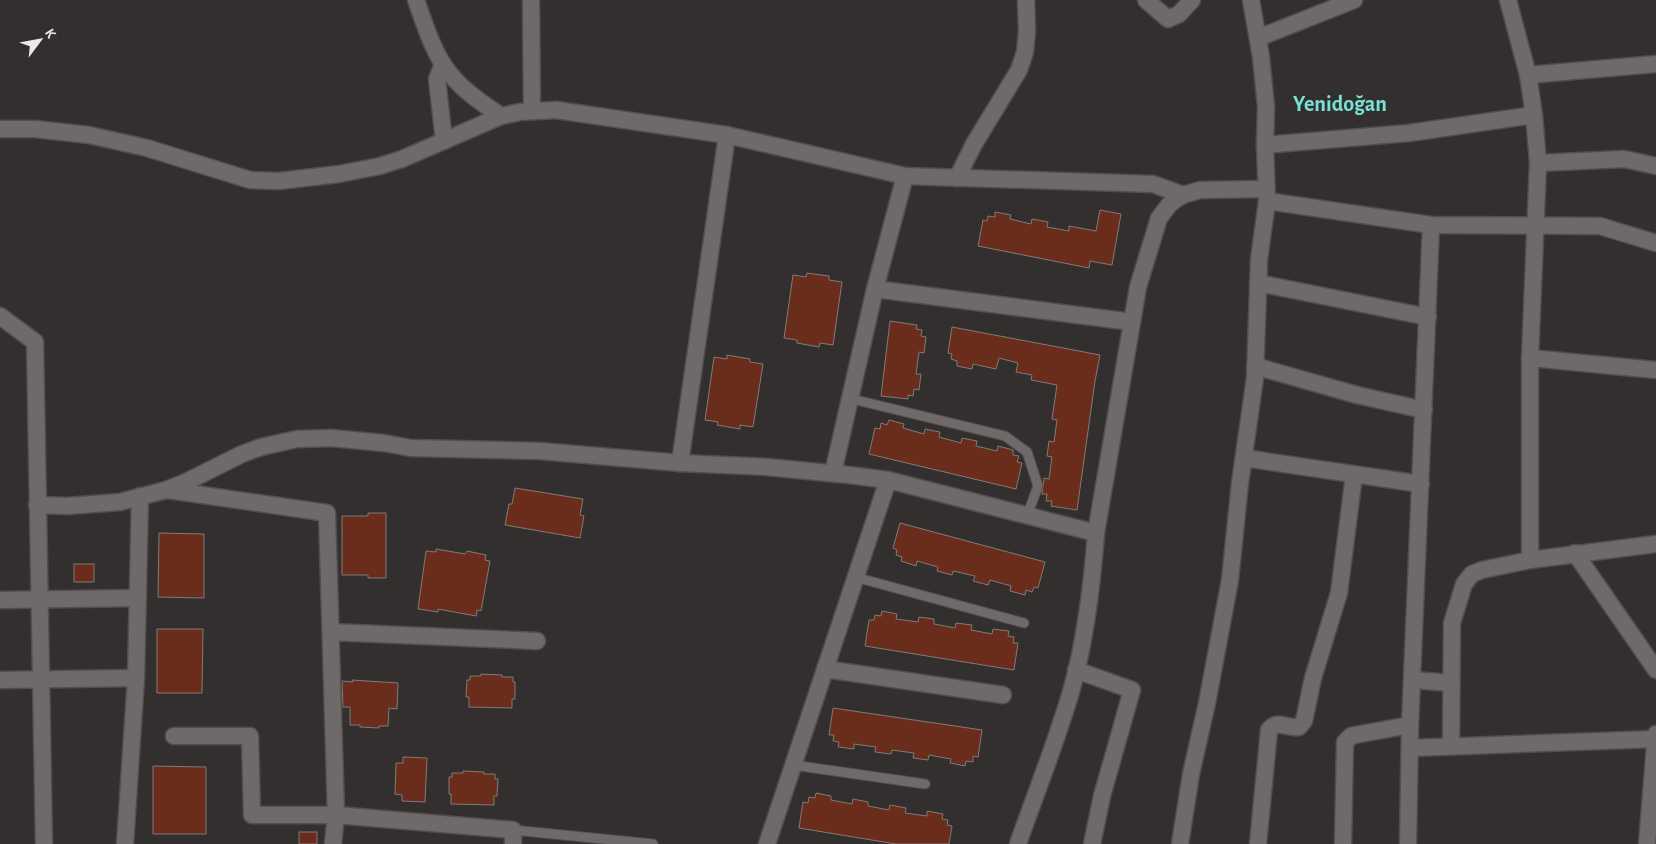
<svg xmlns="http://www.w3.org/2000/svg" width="1656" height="844" viewBox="0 0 1656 844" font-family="'Alegreya Sans',sans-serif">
<rect width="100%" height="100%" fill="#332f2e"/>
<g fill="#6a2d1c" stroke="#807b7a">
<polygon points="1100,210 1121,214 1112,265 1090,261 1089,268 978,246 983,220 987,221 988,216 995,217 995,212 1011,215 1010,219 1031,224 1032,219 1048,222 1047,227 1069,231 1069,226 1096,231"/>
<polygon points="807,273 829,276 829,280 842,282 833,345 820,343 819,347 797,343 797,340 784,338 793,275 806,277"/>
<polygon points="890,321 917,325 916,329 922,330 921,336 926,337 924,353 919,352 916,374 921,374 919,390 914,389 913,396 908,395 908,399 881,396"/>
<polygon points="952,327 1100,355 1095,381 1077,510 1051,506 1052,501 1046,501 1047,494 1042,494 1044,478 1049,479 1052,457 1047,456 1049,441 1054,442 1057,420 1052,419 1057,385 1031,380 1032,375 1016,372 1018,363 999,358 996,369 973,364 972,369 957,366 957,361 951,359 952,354 948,353"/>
<polygon points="727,355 750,359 750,362 763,364 753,427 740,425 740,429 717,425 718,422 705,420 714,357 727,359"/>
<polygon points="889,420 904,424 903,428 924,434 925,429 940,432 939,437 961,443 962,438 977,441 976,446 997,451 998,446 1013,450 1013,455 1019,456 1017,462 1022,463 1016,489 869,454 875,428 880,429 881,423 887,425"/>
<polygon points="515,488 583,499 580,515 584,516 580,538 505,525 509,504 512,504"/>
<polygon points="368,513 386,513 386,578 368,578 368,575 342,575 342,516 368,516"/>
<polygon points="900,523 1045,562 1038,588 1034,587 1032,592 1026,590 1025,595 1010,591 1011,586 990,580 988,585 973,581 975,576 953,571 952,575 937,571 938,567 917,561 916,566 901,561 902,557 896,555 897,550 893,548"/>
<polygon points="159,533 204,534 204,598 158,597"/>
<polygon points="436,549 465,554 467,551 486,555 485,560 490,561 481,611 477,610 476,616 438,609 438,612 418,609 426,551 436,552"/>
<rect x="74" y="564" width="20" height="18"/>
<polygon points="882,611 897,614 896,619 918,622 919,617 934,619 934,624 955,628 956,623 972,625 971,630 992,634 993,629 1009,631 1008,636 1014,637 1013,643 1018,643 1014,670 865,646 869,620 874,620 875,615 881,616"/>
<polygon points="157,629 203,629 202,693 157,693"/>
<polygon points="481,674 502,675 502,677 513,677 513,682 515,682 515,699 512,699 512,708 469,707 469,697 466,697 467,680 470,680 470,676 481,676"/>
<polygon points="352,680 398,683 397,709 389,708 388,726 379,726 379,728 360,727 360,725 350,725 350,707 343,707 342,681 353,682"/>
<polygon points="833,708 982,730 978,757 973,756 973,762 966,761 965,766 950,763 951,759 929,755 928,760 913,758 914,753 892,750 891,754 875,752 876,747 854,744 854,749 838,747 839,742 833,741 834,735 829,735"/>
<polygon points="403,757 427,758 425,802 402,801 402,795 395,794 396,763 403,763"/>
<polygon points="153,766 206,767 206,834 153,834"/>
<polygon points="463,771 484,772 484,774 495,774 495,779 498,779 497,796 494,796 494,805 451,804 451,794 449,794 449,777 452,777 452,773 463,773"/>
<polygon points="816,793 831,796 831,800 852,804 853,799 868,802 868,806 889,810 890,805 906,808 905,813 927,816 927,811 943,814 942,819 948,820 947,825 952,826 949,844 896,844 799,828 803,802 808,803 809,797 815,798"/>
<rect x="299" y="832" width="18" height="12"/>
</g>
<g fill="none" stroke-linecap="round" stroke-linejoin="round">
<defs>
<g id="lane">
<polyline points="856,400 1005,436 1027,452 1038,486 1027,516"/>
<polyline points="855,577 1024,623"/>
<polyline points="793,765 925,784"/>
<polyline points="513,830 653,844"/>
</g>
<g id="street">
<path d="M416 0C425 25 433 53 450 74 464 91 483 104 501 116"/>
<polyline points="531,0 532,111"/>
<polyline points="1146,0 1168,19 1179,14 1192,0"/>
<polyline points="1508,0 1528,75 1534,115 1538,163 1530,358 1530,560"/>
<polyline points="1258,38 1354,0"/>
<polyline points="443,64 437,79 444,141"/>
<polyline points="1528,75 1656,64"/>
<polyline points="0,129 35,129 89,135 147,148 250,180 279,181 339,174 380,166 402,159 501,116 520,112 556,110 727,135 905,176 1153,184 1183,195"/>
<polyline points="1265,145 1409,133 1534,115"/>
<polyline points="1538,163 1624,159 1656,166"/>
<polyline points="957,178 974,144 1019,70 1025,52 1027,31 1026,0"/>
<polyline points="1267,201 1431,225 1600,226 1656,243"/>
<polyline points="1258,283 1428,317"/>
<polyline points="875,289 1132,322"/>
<polyline points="0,316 35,342 44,844"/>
<polyline points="1530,358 1656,370"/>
<polyline points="1255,366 1357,395 1424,410"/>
<polyline points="1244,458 1421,484"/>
<polyline points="680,463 727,135"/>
<polyline points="833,473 875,289 905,176"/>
<polyline points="168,490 327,513 336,815 333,844"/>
<polyline points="37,505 67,506 120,502 166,490 186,482 242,454 261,447 297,439 331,438 384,443 411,448 540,451 680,463 767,467 849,475 888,480 1096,533 1138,287 1159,218 1169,205 1175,200 1183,195 1200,190 1266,189"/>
<polyline points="1575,553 1656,670"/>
<polyline points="0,600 138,598"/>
<polyline points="331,632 537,641"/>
<polyline points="825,669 1003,695"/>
<polyline points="1076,670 1132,690 1102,796 1092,844"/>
<polyline points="0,680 136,678"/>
<polyline points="1413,680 1451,683"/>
<polyline points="174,736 250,736 252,815 336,815 513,830 513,844"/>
<polyline points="1451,746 1452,623 1464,584 1472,574 1482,570 1530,560 1656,544"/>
<polyline points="1410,748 1656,739"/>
<polyline points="125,844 136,678 140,496"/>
<polyline points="767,844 888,480"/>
<path d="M1018 844C1036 792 1057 741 1072 688 1086 638 1092 586 1096 533"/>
<polyline points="1180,844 1191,774 1207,703 1230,580 1240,483 1255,378 1259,260 1267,201 1265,145 1266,107 1261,57 1251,0"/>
<path d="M1258 844 1269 730C1277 719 1288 729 1299 727L1304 721 1313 678 1339 593 1354 475"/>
<polyline points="1343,844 1345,742 1351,736 1355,735 1410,725"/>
<polyline points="1408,844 1410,725 1431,225"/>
<polyline points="1647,844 1656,734"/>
</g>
</defs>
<use href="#lane" stroke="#514e4d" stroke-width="11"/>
<use href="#street" stroke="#514e4d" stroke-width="19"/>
<use href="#lane" stroke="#6f6a69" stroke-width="9"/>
<use href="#street" stroke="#6f6a69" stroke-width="16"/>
</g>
<g text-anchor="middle" stroke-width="5" stroke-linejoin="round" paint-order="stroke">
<g font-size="22" font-weight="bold" fill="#77e1d6" stroke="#332f2e">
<text x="1340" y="111">Yenidoğan</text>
</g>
</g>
<g transform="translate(40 40) rotate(58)" stroke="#332f2e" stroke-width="4" paint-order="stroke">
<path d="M0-4L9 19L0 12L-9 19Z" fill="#ece9e9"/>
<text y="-8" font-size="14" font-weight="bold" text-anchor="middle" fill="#ece9e9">K</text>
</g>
</svg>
